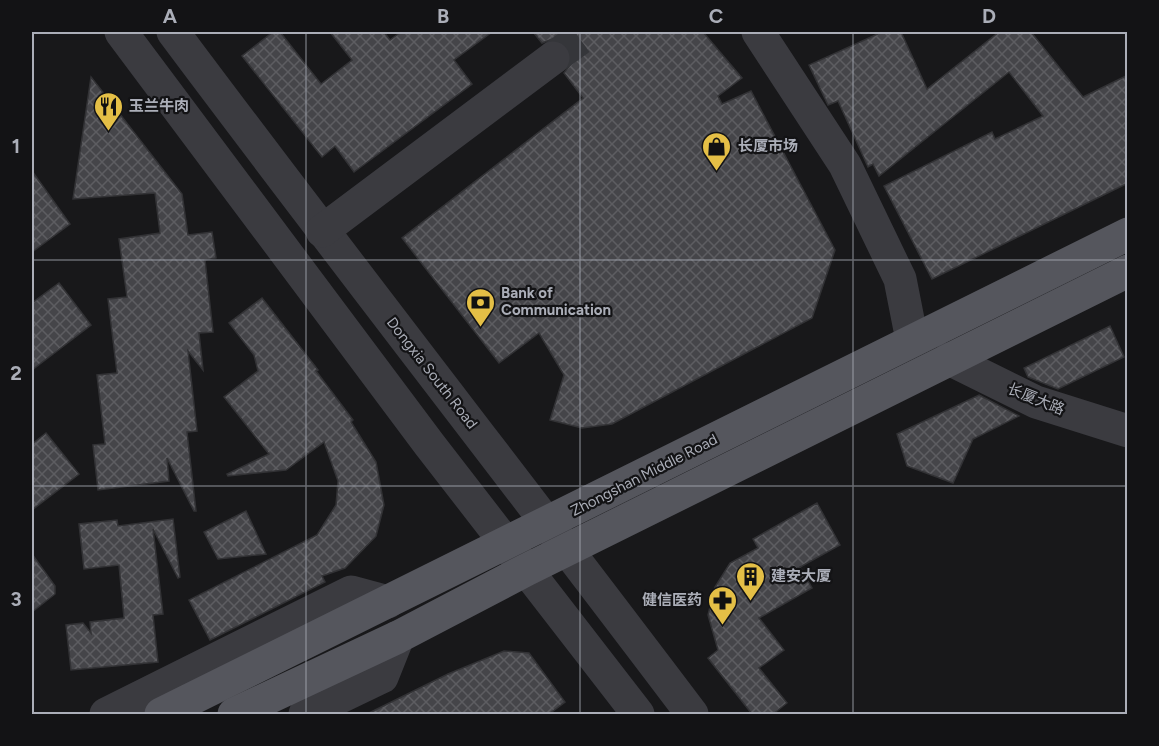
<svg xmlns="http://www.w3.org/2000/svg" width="1159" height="746" viewBox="0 0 1159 746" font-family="Figtree,'Noto Sans SC',sans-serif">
<defs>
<pattern id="building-cross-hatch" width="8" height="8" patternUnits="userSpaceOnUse" patternTransform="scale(1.5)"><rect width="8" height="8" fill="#454549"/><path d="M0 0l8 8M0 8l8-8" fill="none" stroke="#5d5d61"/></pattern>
</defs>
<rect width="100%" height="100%" fill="#18181a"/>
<g fill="url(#building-cross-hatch)" stroke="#323235" stroke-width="1.5">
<polygon points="273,32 280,32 321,84 352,60 330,32 384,32 390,40 401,32 492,32 454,60 472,84 354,172 335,146 322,157 242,56"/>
<polygon points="533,32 703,32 742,78 718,96 722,104 751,91 835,250 812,318 612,424 582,428 550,420 564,375 539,333 499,363 402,238 583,98 564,73 570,65 571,55 568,47 560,41 550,40 542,43"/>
<polygon points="882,32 901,32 927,89 999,32 1031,32 1083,97 1128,75 1128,183 932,279 884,186 992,132 995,139 1043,116 1009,72 879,176 873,164 868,167 838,101 828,105 809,65"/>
<polygon points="91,77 182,194 188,235 212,232 216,258 205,260 213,332 199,333 203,370 188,351 197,431 187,432 196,511 194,511 167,458 169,481 98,490 93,445 105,444 97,375 117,373 108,299 127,297 119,239 160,233 155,193 73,199"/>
<polygon points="32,171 70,224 32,252"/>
<polygon points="59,283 91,325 32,370 32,303"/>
<polygon points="262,298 318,370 316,371 353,420 351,422 376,462 384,505 376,536 345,568 322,576 325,582 210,640 189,600 317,535 336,505 338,481 324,442 286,470 228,476 227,474 269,454 224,397 258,371 254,355 229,323"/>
<polygon points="1110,326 1124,357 1058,389 1028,377 1024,368"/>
<polygon points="979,395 1019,416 973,439 953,483 907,466 897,434"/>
<polygon points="46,433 79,474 32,510 32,444"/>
<polygon points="817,503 840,545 800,567 812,588 759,618 784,650 759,668 787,703 773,714 752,714 708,658 718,650 708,615 715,587 730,563 758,548 753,539"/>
<polygon points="246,511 266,554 218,559 204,532"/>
<polygon points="173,519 180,577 178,578 153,529 163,614 153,615 158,662 71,670 66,625 83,623 91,633 90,622 124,618 119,565 84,569 79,524 117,520 118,526"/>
<polygon points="32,554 55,586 55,594 32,612"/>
<polygon points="504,651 529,653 565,702 549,714 367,714 448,674"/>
</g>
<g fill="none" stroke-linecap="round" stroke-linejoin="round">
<polyline stroke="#35363a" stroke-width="33" stroke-dasharray="33 16" stroke-linecap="butt" points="553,58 589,32"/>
<g stroke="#3b3b40" stroke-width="33">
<polyline points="121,32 429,444 638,714"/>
<path d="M173 32C344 261 520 486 692 714"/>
<polyline points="758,32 845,165 900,279 912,340"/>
<polyline points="322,231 553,58"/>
<polyline points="949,359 1036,402 1128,431"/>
<polyline points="106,714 351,592 388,602"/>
<polyline points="305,714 382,677 398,637"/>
</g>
<g stroke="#55565d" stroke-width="33">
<polyline points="161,714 1128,234"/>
<polyline points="234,714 398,637 526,570 1128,271"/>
</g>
</g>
<path fill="none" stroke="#abaeb8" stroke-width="1.5" stroke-opacity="0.55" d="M306 32V714M580 32V714M853 32V714M32 260H1128M32 486H1128"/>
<defs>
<symbol id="restaurant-pin" viewBox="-11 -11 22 30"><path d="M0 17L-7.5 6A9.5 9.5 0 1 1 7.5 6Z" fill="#e4bf46" stroke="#131315"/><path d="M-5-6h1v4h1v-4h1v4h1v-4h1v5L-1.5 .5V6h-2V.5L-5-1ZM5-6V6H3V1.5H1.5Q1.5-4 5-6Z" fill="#111"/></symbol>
<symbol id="shop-pin" viewBox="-11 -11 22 30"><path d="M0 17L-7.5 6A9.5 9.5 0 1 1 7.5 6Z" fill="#e4bf46" stroke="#131315"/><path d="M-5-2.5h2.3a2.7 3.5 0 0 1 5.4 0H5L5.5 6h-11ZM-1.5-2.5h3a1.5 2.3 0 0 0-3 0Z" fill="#111"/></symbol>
<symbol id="bank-pin" viewBox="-11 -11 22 30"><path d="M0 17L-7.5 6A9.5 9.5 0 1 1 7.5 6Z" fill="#e4bf46" stroke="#131315"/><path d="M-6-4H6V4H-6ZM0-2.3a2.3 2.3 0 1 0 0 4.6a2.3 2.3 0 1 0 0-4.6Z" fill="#111"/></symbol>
<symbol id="building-pin" viewBox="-11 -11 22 30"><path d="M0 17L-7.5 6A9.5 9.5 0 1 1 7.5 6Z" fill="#e4bf46" stroke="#131315"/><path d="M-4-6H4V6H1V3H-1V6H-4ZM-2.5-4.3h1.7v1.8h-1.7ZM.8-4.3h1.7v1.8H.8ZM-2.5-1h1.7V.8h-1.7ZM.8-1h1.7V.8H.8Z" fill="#111"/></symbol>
<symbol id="pharmacy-pin" viewBox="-11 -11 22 30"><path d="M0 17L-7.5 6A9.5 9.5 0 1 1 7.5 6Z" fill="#e4bf46" stroke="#131315"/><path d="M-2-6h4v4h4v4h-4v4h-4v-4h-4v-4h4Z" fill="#111"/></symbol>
</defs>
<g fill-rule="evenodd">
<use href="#restaurant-pin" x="92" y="90" width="33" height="45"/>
<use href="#shop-pin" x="700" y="130" width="33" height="45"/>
<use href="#bank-pin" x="464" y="286" width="33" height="45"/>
<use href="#building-pin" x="734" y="560" width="33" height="45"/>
<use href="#pharmacy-pin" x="706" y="584" width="33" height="45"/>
</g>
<g text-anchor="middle" stroke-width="4.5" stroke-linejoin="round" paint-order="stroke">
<g font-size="15" font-weight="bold" fill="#abaeb8" stroke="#131315" text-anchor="start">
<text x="129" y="111">玉兰牛肉</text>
<text x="738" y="151">长厦市场</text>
<text x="501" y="298">Bank of<tspan x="501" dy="17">Communication</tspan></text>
<text x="771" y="581">建安大厦</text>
<text x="702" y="605" text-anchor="end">健信医药</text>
</g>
<g font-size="15" fill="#abaeb8" stroke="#131315">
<text transform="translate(432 373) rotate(52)" y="5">Dongxia South Road</text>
<text transform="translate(1036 399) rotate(22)" y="5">长厦大路</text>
<text transform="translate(644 475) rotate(-27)" y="5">Zhongshan Middle Road</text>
</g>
</g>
<rect width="1159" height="746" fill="none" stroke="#131315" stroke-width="66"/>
<rect x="33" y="33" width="1093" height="680" fill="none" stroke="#abaeb8" stroke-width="2"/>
<g font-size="20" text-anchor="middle" font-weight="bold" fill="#abaeb8">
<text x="170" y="23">A</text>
<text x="443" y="23">B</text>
<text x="716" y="23">C</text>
<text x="989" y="23">D</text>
<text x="16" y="153">1</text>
<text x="16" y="380">2</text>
<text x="16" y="606">3</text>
</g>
</svg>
